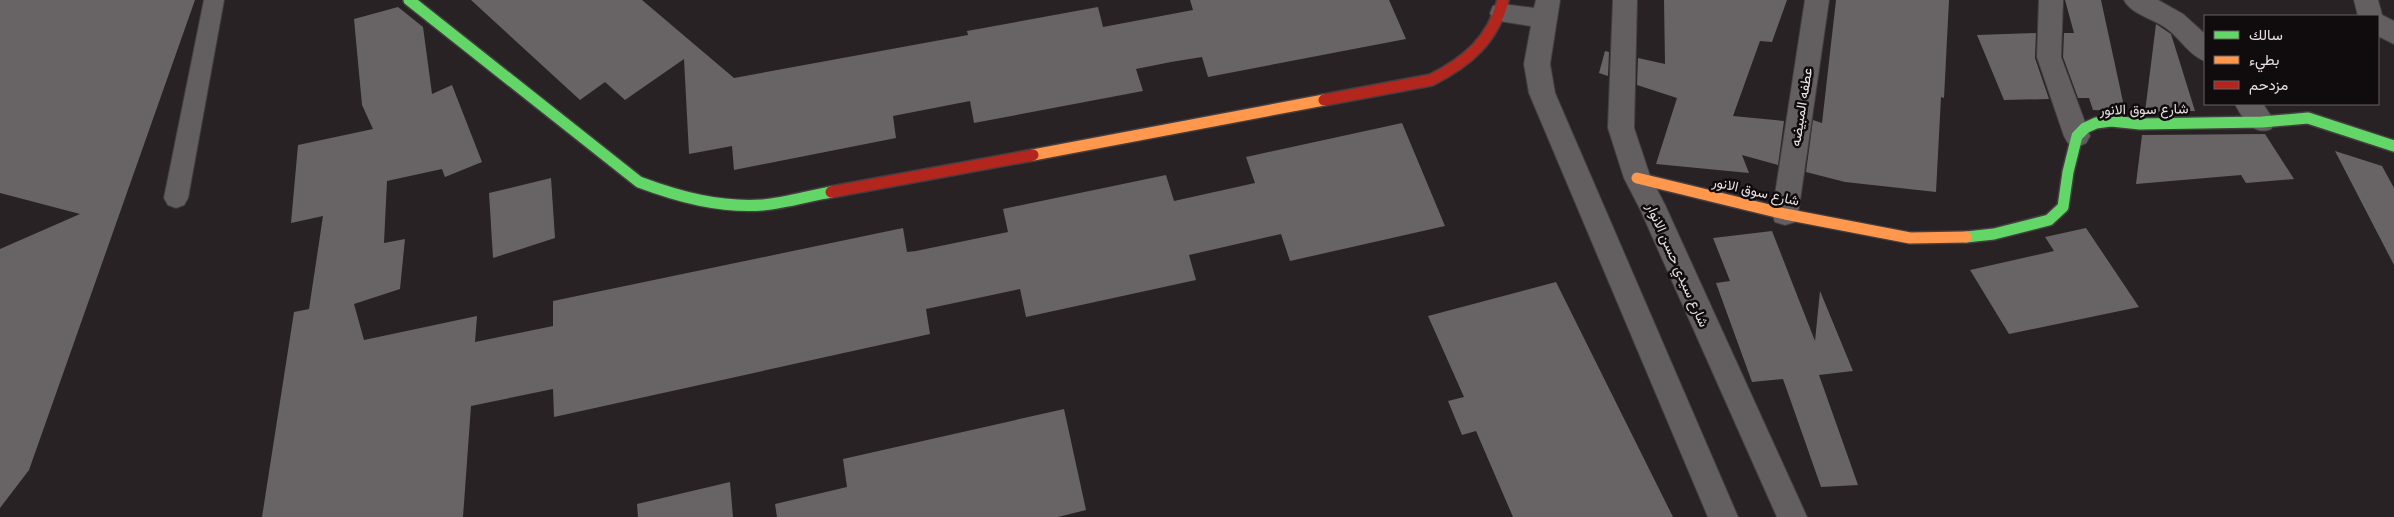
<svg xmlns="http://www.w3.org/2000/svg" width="2394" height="517" viewBox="0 0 2394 517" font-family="'Fira Sans',Vazirmatn,sans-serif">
<rect width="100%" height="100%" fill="#282225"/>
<g fill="#686365">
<polygon points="0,0 195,0 29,470 0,508 0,249 80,214 0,193"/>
<polygon points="471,0 642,0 734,78 968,35 967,31 1098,7 1103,27 1193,10 1190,0 1389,0 1406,39 1208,77 1202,57 1171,62 1136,69 1143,91 974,123 970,101 893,116 896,138 734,170 732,146 689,154 684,59 625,100 605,82 580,100"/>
<polygon points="1664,0 1787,0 1772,42 1760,41 1733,116 1784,121 1778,165 1742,155 1749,173 1656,164 1677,98 1637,85 1638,58 1665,64"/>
<polygon points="1836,0 1949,0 1944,98 1941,97 1936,192 1845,182 1806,172 1813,120 1822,123"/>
<polygon points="2065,0 2101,0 2125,111 2093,110 2089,98 2078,98 2063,57 2064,33 2074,33"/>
<polygon points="398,7 423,27 432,94 452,85 482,162 445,177 442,169 387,181 384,243 405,239 400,289 354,304 364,340 477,316 475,342 553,326 553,301 903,228 907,252 916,251 1008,232 1003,209 1166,175 1174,201 1255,183 1246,157 1402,123 1445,226 1290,261 1281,234 1189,255 1196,280 1026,317 1020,289 926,309 930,334 554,417 553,389 471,406 463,517 262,517 294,312 309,309 323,216 291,223 298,145 373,129 362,105 354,19"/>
<polygon points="2156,24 2171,34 2195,111 2145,112"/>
<polygon points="2036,33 2035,58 2049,99 2004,100 1977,35"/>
<polygon points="1605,51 1609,52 1608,76 1599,73"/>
<polygon points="2265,134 2294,179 2246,183 2241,175 2136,184 2142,135"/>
<polygon points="2335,151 2382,166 2394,188 2394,265"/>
<polygon points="551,178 555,238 493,258 489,193"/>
<polygon points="2086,228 2139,307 2009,334 1970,270 2054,251 2045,237"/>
<polygon points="1772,231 1815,341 1820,291 1853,371 1819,375 1858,485 1821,487 1783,379 1752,382 1716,283 1730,281 1713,238"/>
<polygon points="1556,282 1673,517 1513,517 1476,431 1462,435 1448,401 1464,397 1428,316"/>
<polygon points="1064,409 1086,510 1058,517 777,517 775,504 847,487 843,459"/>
<polygon points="730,482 733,517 638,517 637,504"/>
</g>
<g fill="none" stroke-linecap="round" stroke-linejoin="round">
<defs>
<polygon id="lane" points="204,0 224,0 188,198 184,205 176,208 168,205 164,198"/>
<g id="street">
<polygon points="1536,0 1560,0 1550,64 1555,93 1738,517 1708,517 1529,93 1524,64 1531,26 1493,20 1490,13 1493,6 1502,4 1534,8"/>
<polygon points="1613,0 1637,0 1634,128 1650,176 1665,205 1807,517 1777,517 1640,209 1624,178 1608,128"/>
<polygon points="1805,0 1829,0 1798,214 1795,222 1785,225 1775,222 1772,214"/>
<polygon points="2039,0 2063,0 2061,57 2090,136 2086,143 2077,147 2068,143 2064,136 2037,57"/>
<path d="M2124 0H2158L2183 14 2205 34V61C2190 56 2180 38 2166 28 2154 19 2131 14 2124 0Z"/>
<polygon points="2354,0 2378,0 2382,15 2394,21 2394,44 2378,36 2378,16 2358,16"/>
<path d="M2235 104H2263L2275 122 2271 129C2253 136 2243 119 2235 104Z"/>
</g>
<g id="fast">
<path d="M409 0 639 182C679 197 720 208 763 205 786 203 808 196 831 192"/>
<polyline points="1966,237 1994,234 2049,220 2063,207 2068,172 2077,136 2085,128 2096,123 2111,121 2140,124 2262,122 2308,118 2394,146"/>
</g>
<g id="slow">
<polyline points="1033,155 1324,100"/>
<polyline points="1637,178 1785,214 1910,238 1966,237"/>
</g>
<g id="jam">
<path d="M1324 100 1431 80C1467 62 1493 40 1503 0"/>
<polyline points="831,192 1033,155"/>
</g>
</defs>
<use href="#lane" stroke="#443e40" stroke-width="2"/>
<use href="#street" stroke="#443e40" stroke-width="2"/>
<use href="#fast" stroke="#443e40" stroke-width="14"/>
<use href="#slow" stroke="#443e40" stroke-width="14"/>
<use href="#jam" stroke="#443e40" stroke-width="14"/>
<use href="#lane" fill="#635e60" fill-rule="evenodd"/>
<use href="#street" fill="#635e60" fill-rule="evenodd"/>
<use href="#fast" stroke="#63d668" stroke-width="11"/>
<use href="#slow" stroke="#ff974d" stroke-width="11"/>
<use href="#jam" stroke="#b3261e" stroke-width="11"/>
</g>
<g text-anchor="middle" stroke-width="5" stroke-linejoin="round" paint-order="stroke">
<g font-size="14" fill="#e8dfe2" stroke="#100b0d">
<text transform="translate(1801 107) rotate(-81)" y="5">عطفه المبيضه</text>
<text transform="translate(2144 109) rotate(-1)" y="5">شارع سوق الانور</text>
<text transform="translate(1756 191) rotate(13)" y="5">شارع سوق الانور</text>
<text transform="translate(1678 265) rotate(66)" y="5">شارع سيدي حسن الانوار</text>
</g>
</g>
<rect x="2204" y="15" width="175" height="90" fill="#100b0d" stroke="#666062"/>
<rect x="2214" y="31" width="25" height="8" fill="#63d668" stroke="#666062"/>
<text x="2249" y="40" font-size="15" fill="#e8dfe2">سالك</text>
<rect x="2214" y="56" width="25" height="8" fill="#ff974d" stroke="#666062"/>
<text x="2249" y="65" font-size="15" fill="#e8dfe2">بطيء</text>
<rect x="2214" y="81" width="25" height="8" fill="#b3261e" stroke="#666062"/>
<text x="2249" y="90" font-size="15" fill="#e8dfe2">مزدحم</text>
</svg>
